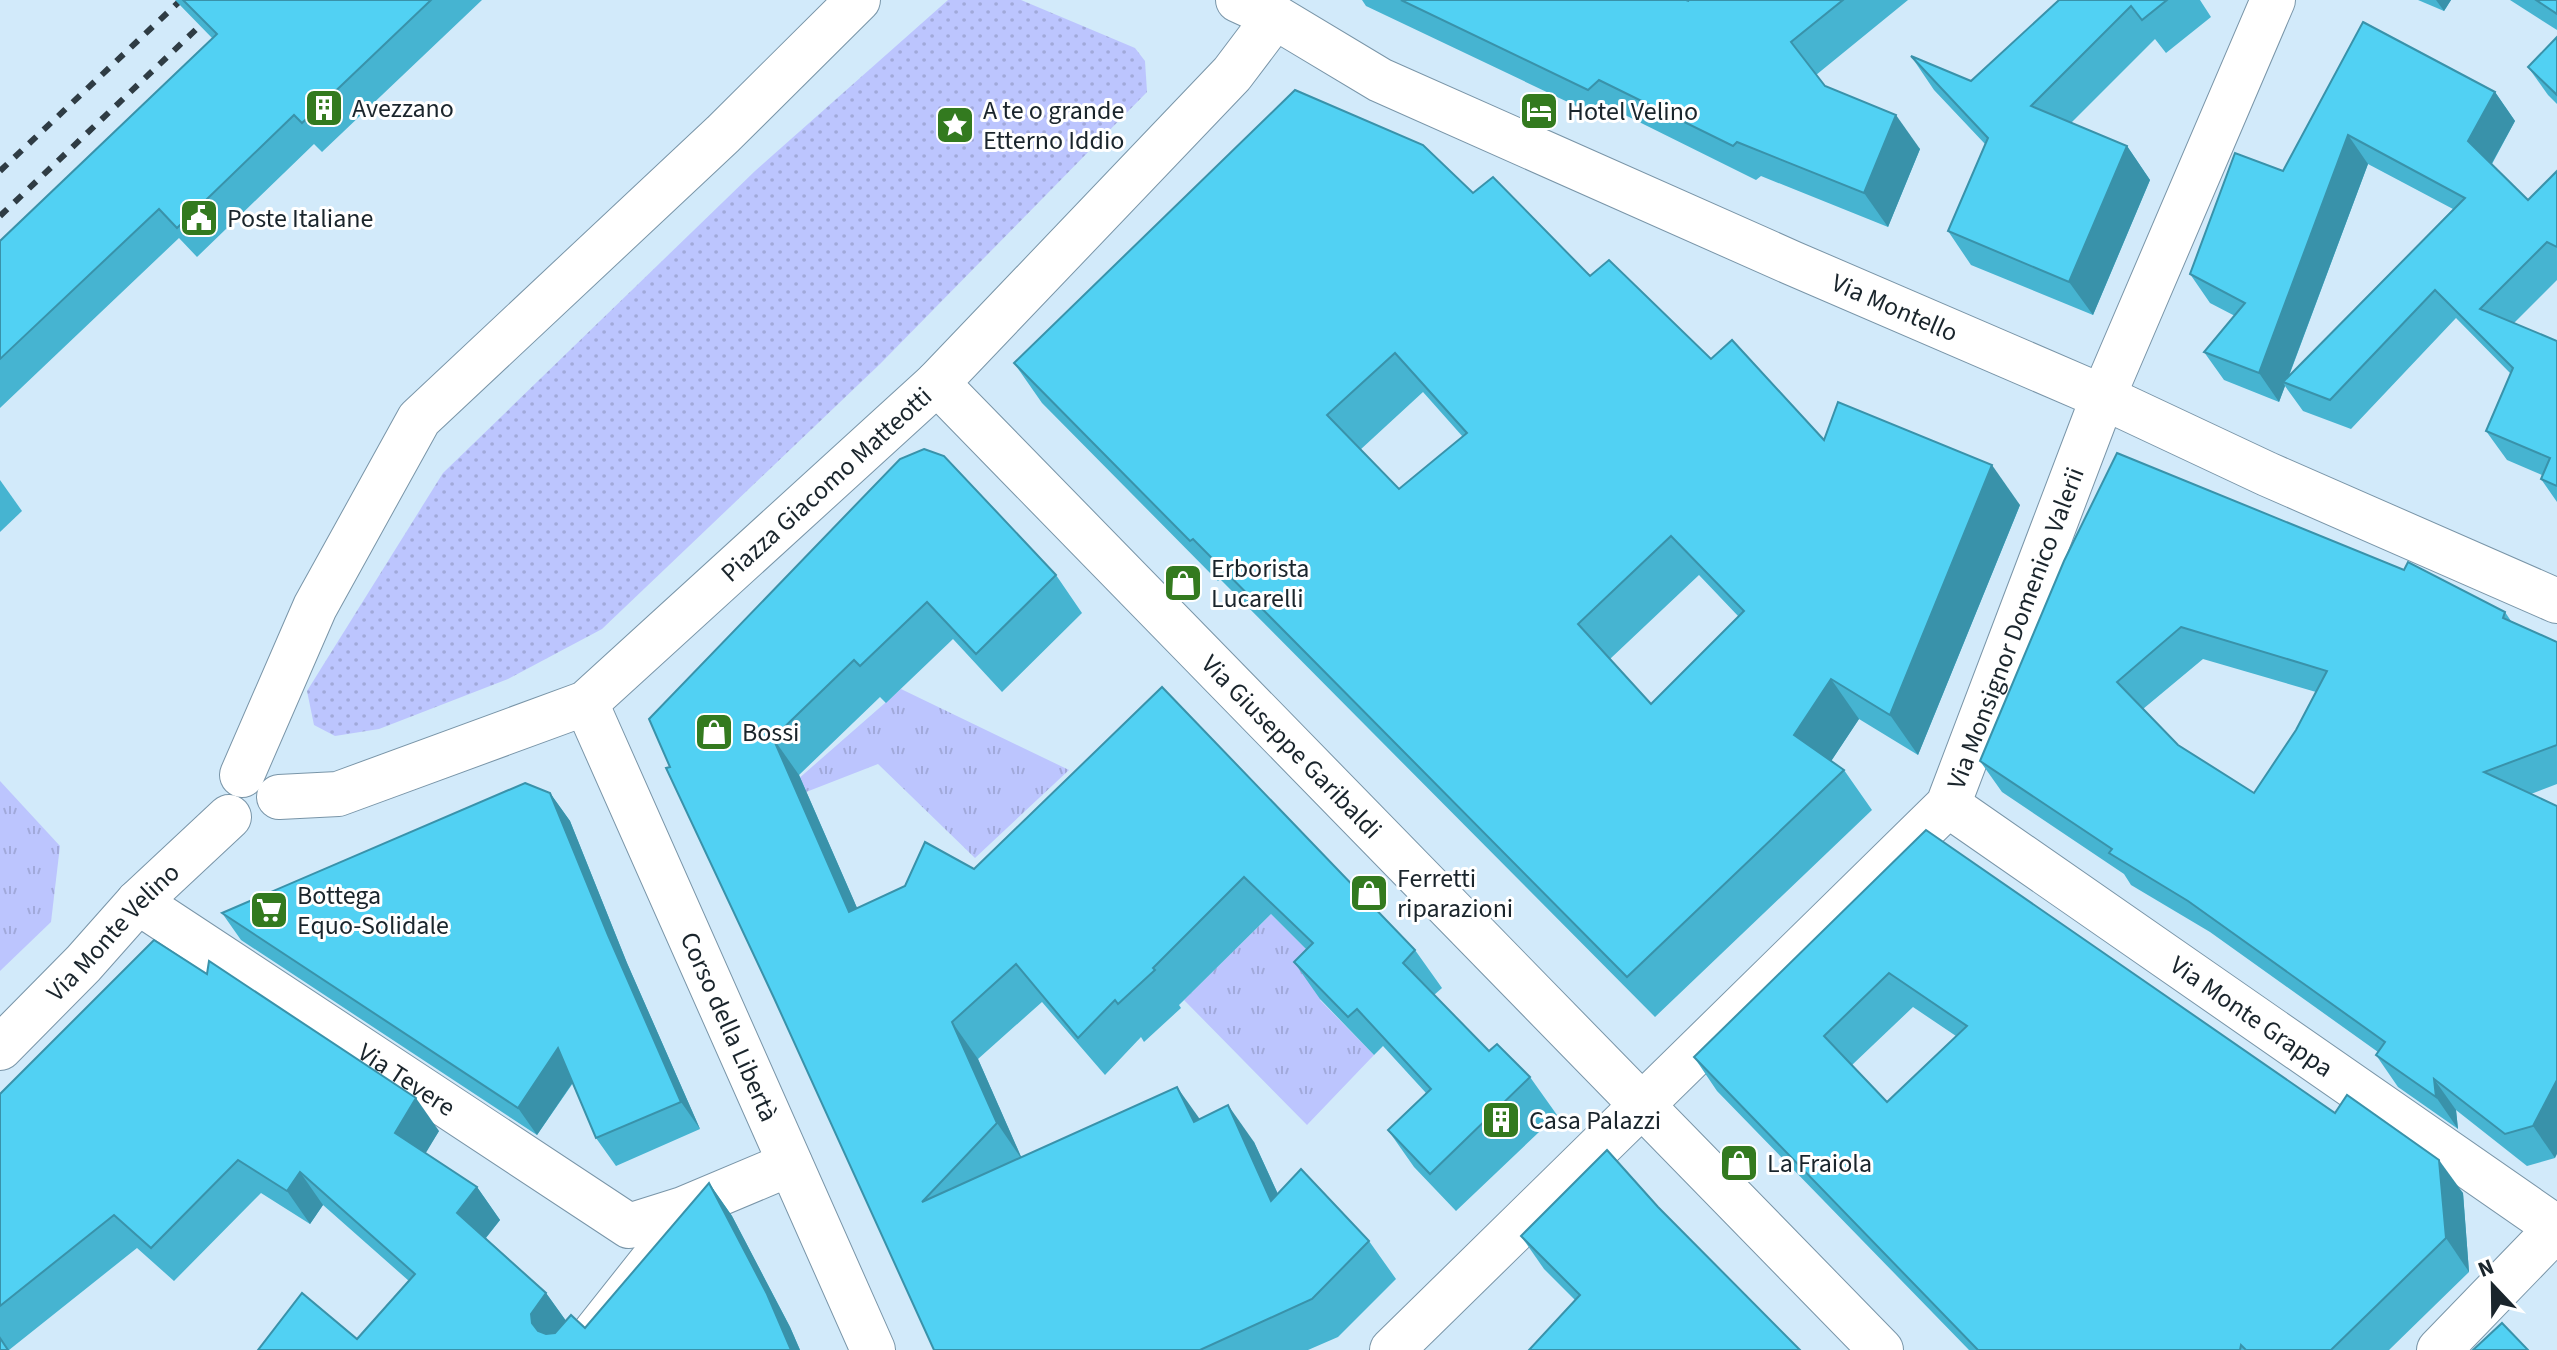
<svg xmlns="http://www.w3.org/2000/svg" width="2557" height="1350" viewBox="0 0 2557 1350" font-family="'Source Sans 3',sans-serif">
<defs>
<pattern id="grass-tufts" width="24" height="20" patternUnits="userSpaceOnUse" patternTransform="scale(2)"><rect width="24" height="20" fill="#bcc5fe"/><path d="M3 7l-1-3M5 7V3M7 7l1-3M15 17l-1-3M17 17v-4M19 17l1-3" fill="none" stroke="#a1a9da"/></pattern>
<pattern id="garden-dots" width="8" height="8" patternUnits="userSpaceOnUse" patternTransform="scale(2)"><rect width="8" height="8" fill="#bcc5fe"/><path d="M2 2h.1M6 6h.1" fill="none" stroke="#a1a9da" stroke-width="1.8" stroke-linecap="round"/></pattern>
</defs>
<rect width="100%" height="100%" fill="#d2eafa"/>
<g fill="url(#grass-tufts)">
<polygon points="901,689 1069,770 975,858 878,764 765,808"/>
<polygon points="0,781 60,846 51,922 0,971"/>
<polygon points="1271,914 1338,981 1320,1000 1374,1055 1307,1125 1184,1000"/>
</g>
<polygon fill="url(#garden-dots)" points="948,0 1021,0 1135,48 1145,61 1147,92 880,364 602,629 508,679 379,729 335,736 314,725 307,691 443,473 755,171"/>
<g fill="none" stroke-linecap="round" stroke-linejoin="round">
<defs>
<polyline id="service" points="571,1350 682,1210"/>
<g id="minor">
<path id="s1" d="M937 383 1881 1350"/>
<path id="s2" d="M586 703 873 1350"/>
<path id="s3" d="M1948 805 2557 1228"/>
<path id="s4" d="M138 902 629 1226 683 1209 790 1164"/>
<path id="s5" d="M1392 1350 1948 805 2103 397 2273 0"/>
<polyline points="2439,1350 2557,1228"/>
</g>
<g id="tertiary">
<path id="s6" d="M1238 0 1275 17 1380 80 1792 263 2103 397 2267 474 2557 601"/>
<polyline points="242,775 315,607 419,419 723,134 858,0"/>
<path id="s7" d="M279 797 338 794 586 703 937 383 1232 74 1275 17"/>
<path id="s8" d="M0 1048 83 964 138 902 229 817"/>
</g>
</defs>
<use href="#service" stroke="#7995a8" stroke-width="30"/>
<use href="#minor" stroke="#7995a8" stroke-width="46"/>
<use href="#tertiary" stroke="#7995a8" stroke-width="46"/>
<use href="#service" stroke="#fff" stroke-width="28"/>
<use href="#minor" stroke="#fff" stroke-width="44"/>
<use href="#tertiary" stroke="#fff" stroke-width="44"/>
<g stroke="#2f3c44" stroke-width="6" stroke-dasharray="10 10" stroke-linecap="butt">
<polyline points="0,171 181,0"/>
<polyline points="0,216 227,0"/>
</g>
</g>
<g fill="#46b4d1" fill-rule="evenodd">
<polygon points="175,0 482,0 322,152 314,144 197,257 179,238 0,408 0,241 213,39"/>
<polygon points="1362,0 1908,0 1816,75 1825,86 1920,149 1888,227 1761,176 1756,180 1623,114 1612,123 1366,6"/>
<polygon points="2059,0 2200,0 2211,17 2166,53 2155,39 2071,123 2127,146 2150,180 2093,315 1971,265 1948,231 1985,144 1934,90 1911,56 1971,81"/>
<polygon points="2418,0 2451,0 2444,11"/>
<polygon points="2510,0 2557,0 2557,30"/>
<path d="M2363 22 2495 92 2515 121 2492 164 2528 200 2557 171V280L2514 323 2557 341V502L2541 479 2542 475 2507 460 2486 431 2511 374 2456 318 2351 429 2303 411 2285 386 2279 402 2224 380 2204 352 2235 316 2210 303 2190 274 2283 171ZM2368 164 2453 209 2289 376Z"/>
<polygon points="2557,37 2557,104 2548,95 2528,67"/>
<path d="M1473 193 1711 359 1824 440 2020 505 1918 755 1859 719 1831 761 1844 770 1872 810 1655 1017 1220 579 1218 581 1042 403 1014 363ZM1423 392 1463 437 1399 489 1360 450ZM1699 575 1739 617 1651 704 1610 659Z"/>
<polygon points="900,459 1056,575 1082,613 1002,692 953,639 886,703 880,697 799,775 857,908 974,869 1162,687 1415,950 1442,988 1434,995 1489,1051 1530,1077 1557,1115 1456,1211 1414,1167 1388,1130 1426,1093 1383,1046 1374,1055 1320,999 1294,962 1306,949 1271,914 1179,1005 1181,1008 1144,1042 1141,1037 1105,1075 1042,1002 978,1059 1021,1157 1199,1119 1254,1142 1278,1194 1369,1241 1396,1279 1338,1337 1308,1350 934,1350 670,767"/>
<polygon points="0,480 22,511 0,532"/>
<path d="M2064 561 2505 612 2511 621 2557 642V784L2531 794 2555 1158 2527 1166 2456 1110 2458 1129 2398 1087 2376 1055 2378 1052 2210 932 2131 885 2124 874 2002 792 1980 761ZM2203 659 2316 692 2296 730 2254 793 2178 745 2143 709Z"/>
<polygon points="550,793 570,821 627,963 700,1129 616,1166 596,1138 573,1083 537,1135 241,940 222,913"/>
<path d="M1926 830 2335 1113 2463 1193 2469 1272 2389 1350H1969L1717 1091 1694 1057ZM1913 1007 1956 1036 1887 1102 1852 1065Z"/>
<polygon points="0,1094 439,1131 425,1153 477,1187 500,1220 486,1238 546,1293 566,1321 585,1328 709,1183 732,1216 790,1327 800,1350 258,1350 357,1339 409,1281 323,1205 310,1224 261,1193 174,1281 137,1248 9,1350 0,1350"/>
<polygon points="1658,1207 1575,1300 1544,1269 1521,1236"/>
</g>
<g fill="#3992aa">
<polygon points="2436,0 2451,0 2444,11"/>
<polygon points="2495,92 2515,121 2488,170 2468,141"/>
<polygon points="1896,115 1920,149 1888,227 1864,193"/>
<polygon points="2348,135 2368,164 2286,383 2283,382 2285,386 2279,402 2259,373"/>
<polygon points="2127,146 2150,180 2093,315 2069,282"/>
<polygon points="1992,465 2020,505 1918,755 1890,715"/>
<polygon points="1831,679 1859,719 1822,775 1794,735"/>
<polygon points="773,738 799,775 875,949 849,912"/>
<polygon points="550,793 570,821 627,963 700,1129 681,1102 608,935"/>
<polygon points="952,1022 978,1059 1023,1161 997,1123"/>
<polygon points="558,1048 577,1076 537,1135 518,1108"/>
<polygon points="2434,1079 2456,1110 2458,1129 2436,1097"/>
<polygon points="2557,1080 2557,1154 2555,1158 2533,1126"/>
<polygon points="1177,1087 1204,1125 1194,1122"/>
<polygon points="416,1098 439,1131 418,1166 395,1133"/>
<polygon points="1228,1105 1254,1142 1298,1238 1271,1201"/>
<polygon points="2439,1160 2463,1193 2469,1272 2446,1238"/>
<polygon points="300,1172 323,1205 310,1224 287,1191"/>
<polygon points="709,1183 732,1216 790,1327 800,1350 791,1350"/>
<polygon points="477,1187 500,1220 480,1245 457,1213"/>
<polygon points="546,1293 569,1325 555,1350 532,1323 531,1314"/>
</g>
<g fill="#51d1f3" stroke="#3992aa" stroke-width="2" fill-rule="evenodd">
<polygon points="183,0 431,0 302,123 294,115 177,228 159,209 0,359 0,241 217,34"/>
<polygon points="1401,0 1686,0 1689,1 1688,0 1843,0 1791,42 1825,86 1896,115 1864,193 1737,142 1733,146 1599,80 1588,90"/>
<polygon points="2059,0 2167,0 2142,20 2131,6 2031,106 2127,146 2069,282 1948,231 1988,138 1911,56 1971,81"/>
<polygon points="2536,0 2557,0 2557,14"/>
<polygon points="2363,22 2495,92 2468,141 2528,200 2557,171 2557,247 2547,242 2480,309 2557,341 2557,486 2541,479 2550,458 2486,431 2513,368 2435,290 2330,400 2283,382 2465,198 2348,135 2259,373 2204,352 2245,303 2190,274 2235,153 2283,171"/>
<polygon points="2557,37 2557,95 2528,67"/>
<path d="M1295 90 1423 145 1473 193 1493 177 1590 276 1609 260 1711 359 1732 340 1824 440 1838 402 1992 465 1890 715 1831 679 1794 735 1844 770 1627 977 1193 539 1190 541 1014 363ZM1395 353 1467 433 1399 489 1327 415ZM1671 536 1744 611 1651 704 1578 624Z"/>
<polygon points="924,449 944,456 1056,575 976,654 927,602 860,666 854,660 773,738 849,912 905,886 925,842 974,869 1162,687 1415,950 1403,963 1489,1051 1497,1044 1530,1077 1430,1174 1388,1130 1431,1089 1357,1009 1348,1017 1294,962 1313,943 1244,877 1153,968 1155,970 1118,1004 1115,1000 1078,1038 1016,964 952,1022 997,1123 922,1202 1177,1087 1194,1122 1228,1105 1271,1201 1301,1169 1369,1241 1312,1299 1200,1350 934,1350 774,998 666,768 670,767 649,719 900,459"/>
<path d="M2117 453 2404 570 2408 562 2505 612 2503 618 2557 642V745L2484 772 2557 806V1080L2533 1126 2505 1134 2434 1079 2436 1097 2376 1055 2385 1042 2188 901 2109 853 2112 849 1980 761 2064 561ZM2181 627 2327 671 2296 730 2254 793 2178 745 2117 682Z"/>
<polygon points="525,783 550,793 608,935 681,1102 596,1138 558,1048 518,1108 222,913"/>
<path d="M1926 830 2335 1113 2347 1095 2439 1160 2446 1238 2331 1350H2246L2241 1345 2240 1350H1978L1694 1057ZM1889 973 1967 1026 1887 1102 1824 1036Z"/>
<polygon points="154,940 207,974 209,961 416,1098 395,1133 477,1187 457,1213 546,1293 531,1314 532,1323 538,1331 546,1334 555,1333 571,1315 585,1328 709,1183 767,1294 791,1350 258,1350 302,1293 357,1339 415,1274 300,1172 287,1191 238,1160 151,1248 114,1215 0,1306 0,1094"/>
<polygon points="1607,1150 1658,1207 1800,1350 1529,1350 1580,1295 1521,1236"/>
<polygon points="2502,1323 2528,1350 2473,1350"/>
<polygon points="0,1338 8,1350 0,1350"/>
</g>
<defs>
<symbol id="building-square" viewBox="-11 -11 22 22"><rect x="-9" y="-9" width="18" height="18" rx="4" fill="#337a1f" stroke="#fff"/><path d="M-4-6H4V6H1V3H-1V6H-4ZM-2.5-4.3h1.7v1.8h-1.7ZM.8-4.3h1.7v1.8H.8ZM-2.5-1h1.7V.8h-1.7ZM.8-1h1.7V.8H.8Z" fill="#fff"/></symbol>
<symbol id="hotel-square" viewBox="-11 -11 22 22"><rect x="-9" y="-9" width="18" height="18" rx="4" fill="#337a1f" stroke="#fff"/><path d="M-6-4.5h1.5V1H6V5H4.5V3h-9V5H-6ZM-4 0a1.8 1.8 0 1 1 3.6 0ZM.5 0V-2.5h3Q6-2.5 6 0Z" fill="#fff"/></symbol>
<symbol id="sight-square" viewBox="-11 -11 22 22"><rect x="-9" y="-9" width="18" height="18" rx="4" fill="#337a1f" stroke="#fff"/><path d="M0-6L1.8-2.2L6-1.7L2.9 1.2L3.7 5.4L0 3.3L-3.7 5.4L-2.9 1.2L-6-1.7L-1.8-2.2Z" fill="#fff"/></symbol>
<symbol id="civic-square" viewBox="-11 -11 22 22"><rect x="-9" y="-9" width="18" height="18" rx="4" fill="#337a1f" stroke="#fff"/><path d="M-.6-6.5H3V-4.5H.6V-3L4-1V1h2V6H-6V1h2V-1L-.6-3ZM-1.2 2.5V6h2.4V2.5Z" fill="#fff"/></symbol>
<symbol id="shop-square" viewBox="-11 -11 22 22"><rect x="-9" y="-9" width="18" height="18" rx="4" fill="#337a1f" stroke="#fff"/><path d="M-5-2.5h2.3a2.7 3.5 0 0 1 5.4 0H5L5.5 6h-11ZM-1.5-2.5h3a1.5 2.3 0 0 0-3 0Z" fill="#fff"/></symbol>
<symbol id="supermarket-square" viewBox="-11 -11 22 22"><rect x="-9" y="-9" width="18" height="18" rx="4" fill="#337a1f" stroke="#fff"/><path d="M-6-5.5h2.5l.6 2H6L4.5 2H-2.5L-4.4-4H-6ZM-1.5 3.2a1.3 1.3 0 1 0 .1 0ZM3 3.2a1.3 1.3 0 1 0 .1 0Z" fill="#fff"/></symbol>
</defs>
<g fill-rule="evenodd">
<use href="#building-square" x="302" y="86" width="44" height="44"/>
<use href="#hotel-square" x="1517" y="89" width="44" height="44"/>
<use href="#sight-square" x="933" y="103" width="44" height="44"/>
<use href="#civic-square" x="177" y="196" width="44" height="44"/>
<use href="#shop-square" x="1161" y="561" width="44" height="44"/>
<use href="#shop-square" x="692" y="710" width="44" height="44"/>
<use href="#shop-square" x="1347" y="871" width="44" height="44"/>
<use href="#supermarket-square" x="247" y="888" width="44" height="44"/>
<use href="#building-square" x="1479" y="1098" width="44" height="44"/>
<use href="#shop-square" x="1717" y="1141" width="44" height="44"/>
</g>
<g text-anchor="middle" stroke-width="6" stroke-linejoin="round" paint-order="stroke">
<g font-size="26" fill="#1a252c" stroke="#fff" text-anchor="start">
<text x="352" y="117">Avezzano</text>
<text x="983" y="119">A te o grande<tspan x="983" dy="30">Etterno Iddio</tspan></text>
<text x="1567" y="120">Hotel Velino</text>
<text x="227" y="227">Poste Italiane</text>
<text x="1211" y="577">Erborista<tspan x="1211" dy="30">Lucarelli</tspan></text>
<text x="742" y="741">Bossi</text>
<text x="1397" y="887">Ferretti<tspan x="1397" dy="30">riparazioni</tspan></text>
<text x="297" y="904">Bottega<tspan x="297" dy="30">Equo-Solidale</tspan></text>
<text x="1529" y="1129">Casa Palazzi</text>
<text x="1767" y="1172">La Fraiola</text>
</g>
<g font-size="26" fill="#1a252c" stroke="#fff">
<text dy="9" stroke="none"><textPath href="#s6" startOffset="726">Via Montello</textPath></text>
<text dy="9" stroke="none"><textPath href="#s7" startOffset="648">Piazza Giacomo Matteotti</textPath></text>
<text dy="9" stroke="none"><textPath href="#s5" startOffset="968">Via Monsignor Domenico Valerii</textPath></text>
<text dy="9" stroke="none"><textPath href="#s1" startOffset="508">Via Giuseppe Garibaldi</textPath></text>
<text dy="9" stroke="none"><textPath href="#s8" startOffset="162">Via Monte Velino</textPath></text>
<text dy="9" stroke="none"><textPath href="#s3" startOffset="370">Via Monte Grappa</textPath></text>
<text dy="9" stroke="none"><textPath href="#s2" startOffset="354">Corso della Libertà</textPath></text>
<text dy="9" stroke="none"><textPath href="#s4" startOffset="322">Via Tevere</textPath></text>
</g>
</g>
<g transform="translate(2493 1286) rotate(338)" stroke="#ffffff" stroke-width="6" paint-order="stroke">
<path d="M0-6L14 30L0 20L-14 30Z" fill="#1a252c"/>
<text y="-12" font-size="22" font-weight="bold" text-anchor="middle" fill="#1a252c">N</text>
</g>
</svg>
